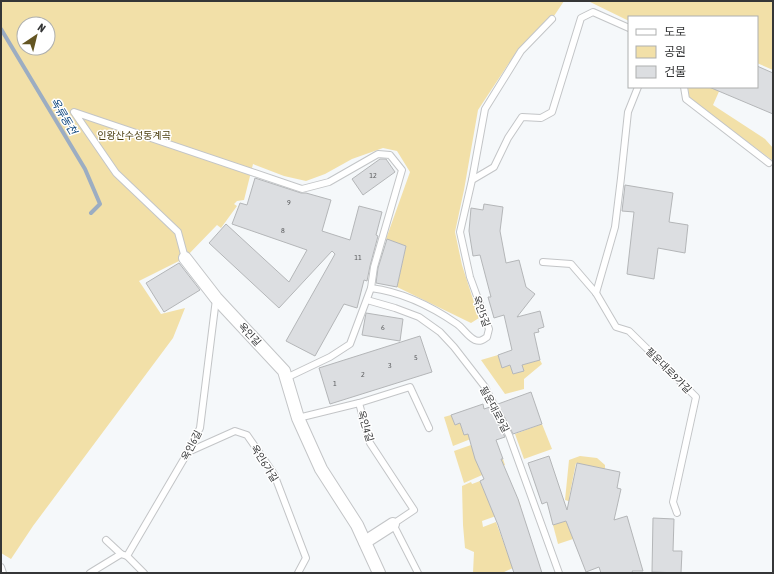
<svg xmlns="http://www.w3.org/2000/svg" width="774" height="574" viewBox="0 0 774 574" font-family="'Asap Condensed','Noto Sans KR',sans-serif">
<rect width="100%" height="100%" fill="#f5f8fa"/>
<g fill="#f2e0a8" fill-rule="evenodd">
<path d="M1 1H564L552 19 519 48 478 110 464 190 455 232 462 265 479 318 471 323 397 287 406 246 386 239 410 172 397 151 383 148 352 159 325 174 306 181 284 176 253 164 244 200 237 201 234 204 237 206 221 228 217 225 185 258 139 281 161 314 185 308 173 338 33 526 11 559 1 553ZM24 24H48V48H24Z"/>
<polygon points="588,1 773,1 773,70 757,63 757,17 629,17 629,21"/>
<polygon points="688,87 721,87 713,105 765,139 773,148 773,163 772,160 689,99"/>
<polygon points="498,355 502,368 510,365 513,374 524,371 522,365 540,360 542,364 524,379 524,389 505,394 481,360"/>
<polygon points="451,415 455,425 460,423 464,435 486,428 491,431 453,446 444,417"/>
<polygon points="542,424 552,449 524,459 515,434"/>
<polygon points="471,445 479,468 503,459 505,465 464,483 454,451"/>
<polygon points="580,456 597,458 605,465 605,469 576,463 569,498 593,504 592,508 565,500 569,460"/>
<polygon points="480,481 492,510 518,499 521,507 482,521 483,527 496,522 513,568 502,573 473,573 474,552 465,548 463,525 462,486 471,482 472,484"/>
<polygon points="566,521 573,539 558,544 553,525"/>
</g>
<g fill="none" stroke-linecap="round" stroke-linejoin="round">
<polyline stroke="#9cadc2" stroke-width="4" points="1,29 85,169 100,204 91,213"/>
</g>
<g fill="#dcdee1" stroke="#b4b6b8">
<polygon points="757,66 773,73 773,114 709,87 757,87"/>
<polygon points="380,159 386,159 395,172 363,195 352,179"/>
<polygon points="255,178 301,193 306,193 331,200 322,231 350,240 359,206 382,212 376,235 378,236 370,266 367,281 364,280 357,308 344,304 315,356 286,341 335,254 332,251 279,308 209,243 226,224 289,282 307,250 232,224 240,203 247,205"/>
<polygon points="625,185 673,193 669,222 688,225 685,253 658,248 654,279 627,274 634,212 622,211"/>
<polygon points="484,204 503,207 500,231 506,263 519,260 526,287 535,294 517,317 540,311 544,327 538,329 539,332 534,333 540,360 522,365 524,371 513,374 510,365 502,368 498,355 512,350 504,315 494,318 488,297 491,297 480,255 473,256 469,231 471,208 483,210"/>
<polygon points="387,239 406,246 397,287 376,283 378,268"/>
<polygon points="179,263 200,290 164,312 146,283"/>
<polygon points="366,313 403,319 400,341 362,335"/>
<polygon points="420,336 432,372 330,404 319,368"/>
<polygon points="531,392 542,424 513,434 498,404"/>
<polygon points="483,404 484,409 490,407 505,437 496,440 503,459 501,459 518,499 542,573 514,573 498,525 480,481 484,479 475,459 468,434 464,435 460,423 455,425 451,415"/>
<polygon points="549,456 567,510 577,463 620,472 617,488 621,489 614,520 627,516 643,571 632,571 633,573 601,573 599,567 586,572 566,521 553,525 547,502 542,504 528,463"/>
<polygon points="653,518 674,519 673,551 682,551 681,573 652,572"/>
</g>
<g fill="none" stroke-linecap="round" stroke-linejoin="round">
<defs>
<g id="lane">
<polyline points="684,87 686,99 769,163"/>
<polyline points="472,180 485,109 521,51 552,19"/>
<polyline points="185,258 178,232 116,173 74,112 302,189 329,182 378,154 390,155 402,170 374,267 371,288"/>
<polyline points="543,262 571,264 596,293 616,327 629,331 696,397 673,502 677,513"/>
<polyline points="596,293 615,227 621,178 628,112 638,87"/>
<polyline points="367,300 395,308 419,317 440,332 454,347 485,387 509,435 559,573"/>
<path d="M286 378 330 357 350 344 371 288C402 292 431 306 457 324 463 328 468 337 475 340 480 342 483 340 487 337L489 329 470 277 460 232 472 180 494 167 508 138 522 117 541 118 552 112 581 18 593 12 629 28"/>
<polyline points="298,418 359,403"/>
<polyline points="188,452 235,431 247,435 274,474 306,558 298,573"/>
<polyline points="106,540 121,554 127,556 144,573"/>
<polyline points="127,556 188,452 200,428 216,299"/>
<polyline points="1,567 3,573"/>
<polyline points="90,573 121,554"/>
<polyline points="418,573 393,524 414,510 370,443 359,403 410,387 429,428"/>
</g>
<g id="street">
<polyline points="185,258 216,298 284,371 298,418 321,469 357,525 379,573"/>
<polyline points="365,542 393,524"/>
</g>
</defs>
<use href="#lane" stroke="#c3c5c7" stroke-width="8"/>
<use href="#street" stroke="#c3c5c7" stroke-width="14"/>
<use href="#lane" stroke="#fff" stroke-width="6"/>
<use href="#street" stroke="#fff" stroke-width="12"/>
</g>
<g text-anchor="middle" stroke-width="3" stroke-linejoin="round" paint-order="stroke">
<g font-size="8" fill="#5f6062">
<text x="373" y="178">12</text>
<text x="289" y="205">9</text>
<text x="283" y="233">8</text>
<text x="358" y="260">11</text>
<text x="383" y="330">6</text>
<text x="416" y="360">5</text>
<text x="390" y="368">3</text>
<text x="363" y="377">2</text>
<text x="335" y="386">1</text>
</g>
<g font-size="10" fill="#4a3d0e" stroke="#fff">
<text x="134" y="139">인왕산수성동계곡</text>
</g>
<g font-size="10" fill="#353637" stroke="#fff">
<text transform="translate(482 311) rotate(70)" y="4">옥인5길</text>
<text transform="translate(250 334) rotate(47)" y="4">옥인길</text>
<text transform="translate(669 370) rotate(45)" y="4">필운대로9가길</text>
<text transform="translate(495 409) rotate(62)" y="4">필운대로9길</text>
<text transform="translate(366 426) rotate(73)" y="4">옥인4길</text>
<text transform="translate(191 445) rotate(-63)" y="4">옥인6길</text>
<text transform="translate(265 463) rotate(58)" y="4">옥인6가길</text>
</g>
<g font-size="11" font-style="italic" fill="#10487f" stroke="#fff">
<text transform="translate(64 116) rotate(59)" y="4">옥류동천</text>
</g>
</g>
<rect width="774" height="574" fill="none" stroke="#353637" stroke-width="4"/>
<rect x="628" y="16" width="130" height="72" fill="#ffffff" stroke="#aeafaf"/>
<rect x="636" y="29" width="20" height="6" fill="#ffffff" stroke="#aeafaf"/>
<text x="664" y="36" font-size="12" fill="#353637">도로</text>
<rect x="636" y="46" width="20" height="12" fill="#f2e0a8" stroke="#aeafaf"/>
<text x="664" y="56" font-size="12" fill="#353637">공원</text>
<rect x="636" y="66" width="20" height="12" fill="#dcdee1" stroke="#aeafaf"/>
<text x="664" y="76" font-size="12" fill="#353637">건물</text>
<g transform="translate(36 36) rotate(35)"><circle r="19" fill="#ffffff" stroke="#aeafaf"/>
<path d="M0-3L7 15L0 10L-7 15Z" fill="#645522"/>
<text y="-6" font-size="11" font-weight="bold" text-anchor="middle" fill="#353637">N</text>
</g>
</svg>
